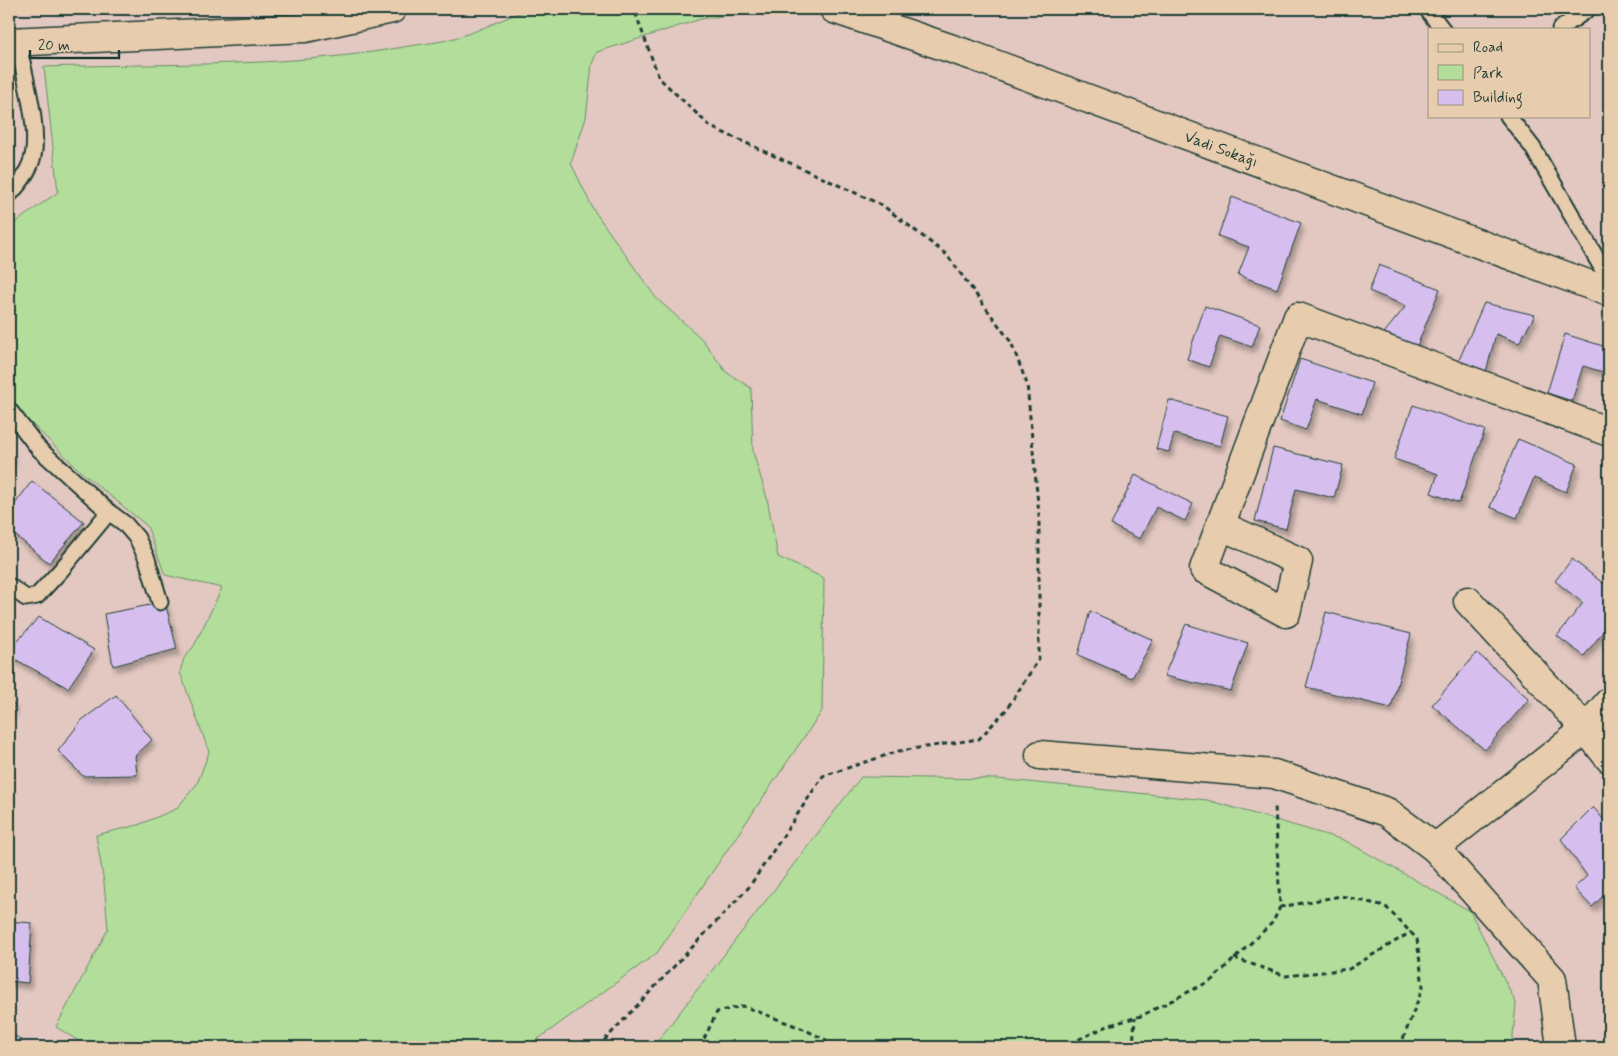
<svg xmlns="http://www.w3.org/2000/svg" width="1618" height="1056" viewBox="0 0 1618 1056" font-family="Mynerve,sans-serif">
<defs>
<filter id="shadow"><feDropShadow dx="3" dy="5.5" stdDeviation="2.5" flood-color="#0004"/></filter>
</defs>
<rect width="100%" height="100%" fill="#e2c8c1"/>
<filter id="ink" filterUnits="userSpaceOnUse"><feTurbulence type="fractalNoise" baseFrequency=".02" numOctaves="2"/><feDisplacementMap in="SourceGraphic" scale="10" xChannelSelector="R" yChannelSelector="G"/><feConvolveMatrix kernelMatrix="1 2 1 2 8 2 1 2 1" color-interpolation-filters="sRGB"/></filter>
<g filter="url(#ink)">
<g fill="#b2dd9a" stroke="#688d67">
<path d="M532 9H717L737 14 701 19 597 52 592 64 586 118 571 163 593 209 656 298 702 339 726 372 751 388 753 452 767 498 778 557 824 578 822 711 657 953 527 1047H84L85 1045 56 1027 108 929 104 883 96 835 138 825 176 809 197 784 209 752 180 672 184 658 194 646 222 588 165 575 147 526 80 471 26 418 9 394V227L58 192 44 67C162 63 281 68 398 48 418 44 439 43 458 37 483 30 506 16 532 9Z"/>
<polygon points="861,777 998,779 1207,800 1344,840 1470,911 1516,1003 1512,1047 653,1047"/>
</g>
<g fill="#d6bfee" stroke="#1f3d34" filter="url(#shadow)">
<polygon points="1232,197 1301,223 1277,289 1238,275 1249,247 1218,236"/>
<polygon points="1379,265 1440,289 1417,346 1384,333 1406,306 1369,291"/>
<polygon points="1484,303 1535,315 1519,343 1496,334 1486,372 1458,362"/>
<polygon points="1205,306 1260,325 1252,347 1220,336 1209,367 1187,359"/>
<polygon points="1565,334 1609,348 1609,364 1606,373 1583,366 1572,401 1547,393"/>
<polygon points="1300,359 1372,383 1362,414 1317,399 1306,430 1280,421"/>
<polygon points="1169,400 1228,416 1220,446 1174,434 1169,452 1156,449"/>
<polygon points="1413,405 1485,430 1459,503 1431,493 1438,474 1394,459"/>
<polygon points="1518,439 1577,464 1566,492 1534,478 1517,518 1490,507"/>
<polygon points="1273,448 1343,465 1334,498 1296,489 1286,529 1255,521"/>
<polygon points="9,450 14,457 9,462"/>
<polygon points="1135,475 1193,504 1185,521 1156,507 1140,539 1111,525"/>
<polygon points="32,481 84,522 49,563 9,530 9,512"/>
<polygon points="1572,559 1609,588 1609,624 1584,656 1557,636 1583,603 1555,581"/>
<polygon points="165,602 177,649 113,666 104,614"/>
<polygon points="1090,611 1153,640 1132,678 1078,655"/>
<polygon points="1326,612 1411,634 1391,708 1306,687"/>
<polygon points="39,617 94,650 68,688 9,656 9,650"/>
<polygon points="1186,624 1248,643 1231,691 1164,676"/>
<polygon points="1477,653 1529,699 1485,750 1432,705"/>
<polygon points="116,695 152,740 135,756 137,775 83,776 58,751 82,720"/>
<polygon points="9,702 15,705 9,715"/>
<polygon points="1593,807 1609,826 1609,890 1592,907 1574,888 1587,876 1561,839"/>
<polygon points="9,921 32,923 28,983 9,981"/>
<polygon points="9,1032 21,1040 16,1047 9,1047"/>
</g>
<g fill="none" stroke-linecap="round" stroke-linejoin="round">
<defs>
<g id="service">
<polyline points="1427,9 1442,29"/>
<polyline points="1560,29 1588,9"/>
<polyline points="1508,116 1533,148 1609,280"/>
<path d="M9 195C19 184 29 172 33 156 40 127 23 72 18 42"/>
<polyline points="9,410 39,449 109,512 125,524 137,538 147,559 160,602"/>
<polyline points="9,586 26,598 37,596 61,570 109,512"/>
</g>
<g id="minor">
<path id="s1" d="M834 9 973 56 1609 292"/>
<polyline points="9,42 305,28 392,9"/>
<polyline points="1220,525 1298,561 1286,613 1204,569 1298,317 1609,432"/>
<polyline points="1468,601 1586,729 1609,758"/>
<polyline points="1040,755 1274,774 1387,812 1435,848 1586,729 1609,702"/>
<polyline points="1435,848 1552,979 1561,1047"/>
</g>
</defs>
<use href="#service" stroke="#1f3d34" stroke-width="19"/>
<use href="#minor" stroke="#1f3d34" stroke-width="31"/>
<g stroke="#1f3d34" stroke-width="3" stroke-dasharray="5 4" stroke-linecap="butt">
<polyline points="1280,907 1341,896 1385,906 1417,939 1423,987 1400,1047"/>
<polyline points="1234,958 1286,976 1349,969 1411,932"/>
<polyline points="598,1047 749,887 823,776 899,751 979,739 1006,710 1039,659 1039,515 1027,384 1011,342 947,255 882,205 711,127 659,78 634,9"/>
<polyline points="700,1047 717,1012 743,1006 801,1028 841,1047"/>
<polyline points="1062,1047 1110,1025 1141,1016 1212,980 1273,922 1280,907 1275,805"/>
<polyline points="1133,1047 1135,1018"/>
</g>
<use href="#service" stroke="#e7ccae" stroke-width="15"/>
<use href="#minor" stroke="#e7ccae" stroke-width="28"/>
</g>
</g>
<g text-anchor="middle" stroke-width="4" stroke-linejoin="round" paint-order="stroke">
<g font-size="16" fill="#1f3d34" stroke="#e7ccae">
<text dy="6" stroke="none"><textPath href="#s1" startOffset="412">Vadi Sokağı</textPath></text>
</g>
</g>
<rect width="1618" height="1056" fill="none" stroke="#e7ccae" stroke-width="30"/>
<rect x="15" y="15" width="1588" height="1026" fill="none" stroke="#1f3d34" stroke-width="2" filter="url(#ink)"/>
<rect x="1428" y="28" width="162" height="90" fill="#e7ccae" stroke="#97937d"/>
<rect x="1438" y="44" width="25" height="8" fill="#e7ccae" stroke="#97937d"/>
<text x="1473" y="52" font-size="15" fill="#1f3d34">Road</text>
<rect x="1438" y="65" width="25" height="15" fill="#b2dd9a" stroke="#97937d"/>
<text x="1473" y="78" font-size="15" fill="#1f3d34">Park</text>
<rect x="1438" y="90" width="25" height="15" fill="#d6bfee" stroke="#97937d"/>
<text x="1473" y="102" font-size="15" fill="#1f3d34">Building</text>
<path d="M30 50v8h89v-8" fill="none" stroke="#1f3d34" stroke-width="2.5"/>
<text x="38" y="50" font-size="15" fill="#1f3d34" stroke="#e7ccae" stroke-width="4" paint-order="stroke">20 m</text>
</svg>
